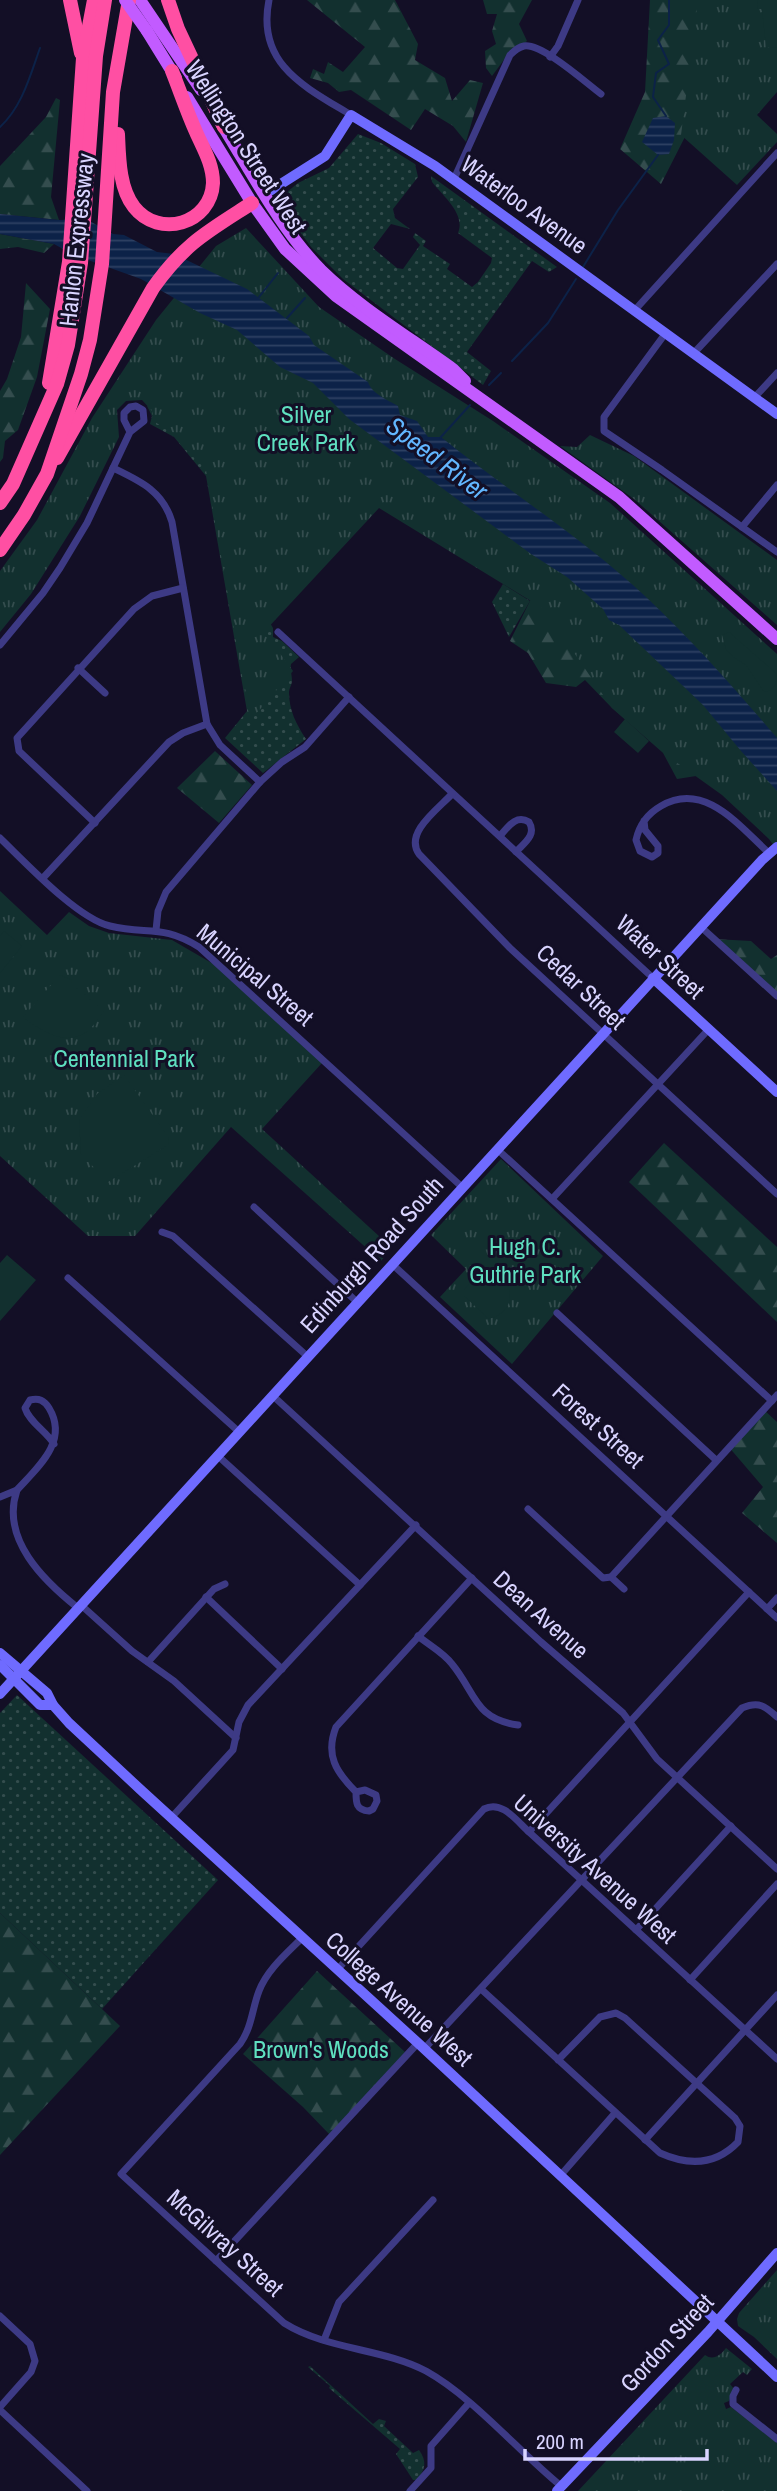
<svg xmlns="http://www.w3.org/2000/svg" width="777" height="2491" viewBox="0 0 777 2491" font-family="'Archivo Narrow',sans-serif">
<defs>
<pattern id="grass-dots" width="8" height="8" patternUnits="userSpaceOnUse" patternTransform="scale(1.75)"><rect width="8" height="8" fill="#12302f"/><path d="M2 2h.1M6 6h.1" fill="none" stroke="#344d4e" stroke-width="1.8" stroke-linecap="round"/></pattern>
<pattern id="forest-firs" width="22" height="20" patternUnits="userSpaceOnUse" patternTransform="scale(1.75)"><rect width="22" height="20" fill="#12302f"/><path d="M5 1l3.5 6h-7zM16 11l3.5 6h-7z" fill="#344d4e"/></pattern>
<pattern id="park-tufts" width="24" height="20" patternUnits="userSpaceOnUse" patternTransform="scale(1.75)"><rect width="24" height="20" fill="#12302f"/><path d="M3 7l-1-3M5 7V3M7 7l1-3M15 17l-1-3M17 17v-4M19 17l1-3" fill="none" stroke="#344d4e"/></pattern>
<pattern id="water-rules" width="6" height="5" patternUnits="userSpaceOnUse" patternTransform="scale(1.75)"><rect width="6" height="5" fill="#0c2248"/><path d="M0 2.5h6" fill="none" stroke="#2f4163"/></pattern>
</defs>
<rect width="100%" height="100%" fill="#130f26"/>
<g fill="url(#grass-dots)">
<path d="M358 134 381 143 415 164 418 177 393 209 395 218 410 229 391 224 373 248 397 268 403 269 420 245 413 237 415 233 426 241 423 246 450 264 447 269 472 287 478 282 491 263 492 258 458 233C466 214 443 196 432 182L431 176 557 267 549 272 532 261 467 352 491 371 483 385 343 279 311 247 281 206 282 196 298 183 329 168Z"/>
<path d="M147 406 188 414 266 616 273 628V637L282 641 299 657 291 664C290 670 292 675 292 681 292 685 289 688 289 692 289 710 296 724 306 739L263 773 225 738 247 711 206 476 174 437 150 424 152 416Z"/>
<polygon points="503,584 530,601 509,637 492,602"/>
<polygon points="17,1695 218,1880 102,2009 0,1913 0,1713"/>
<path d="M310 2366 373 2424 379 2419 386 2421 384 2426 413 2453 419 2450C427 2461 426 2470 416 2480H413L396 2454 400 2449 329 2388 330 2386 308 2367Z"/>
</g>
<g fill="url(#forest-firs)">
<polygon points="307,0 395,0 418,44 415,60 445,78 452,101 470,80 483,83 466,142 453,126 425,109 411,130 351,90 339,92 328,83 310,78 313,69 324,74 328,62 343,72 365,47"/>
<polygon points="483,0 532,0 519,24 527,41 506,57 492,76 486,68 485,51 496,44 492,31 497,14 487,14"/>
<polygon points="650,0 709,0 690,127 661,184 620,149 645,92"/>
<polygon points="56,98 60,100 51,197 59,220 0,214 0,166 46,117"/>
<polygon points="0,234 54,244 44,253 18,247 0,249"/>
<polygon points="26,283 50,309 37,377 18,430 5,441 3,458 0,462 0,391 7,379 21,337"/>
<polygon points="541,587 696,776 677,779 662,751 612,708 585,680 576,687 546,683 528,653 510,641 530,601"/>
<polygon points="215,751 252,785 219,823 177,788"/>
<polygon points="714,939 751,941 771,959 777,955 777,1000"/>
<polygon points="664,1143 777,1247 777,1322 629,1182"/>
<polygon points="763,1409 777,1422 777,1543 742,1513 763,1487 728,1446"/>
<polygon points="0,1913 120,2026 0,2155"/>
<polygon points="317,1971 405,2052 330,2135 303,2107 243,2054"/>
</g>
<g fill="url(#park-tufts)">
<polygon points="698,0 777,0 777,92 757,115 777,134 777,142 737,185 681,135"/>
<polygon points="246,228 319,307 395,359 493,421 610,503 777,654 777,850 769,839 722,795 662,752 612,708 544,609 379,508 264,632 293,671 250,721 206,470 184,439 153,421 152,411 142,400 126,401 117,410 119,437 80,516 31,594 0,632 0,571 37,520 92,418 156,320 216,246"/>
<polygon points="590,435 634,456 777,560 777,625 634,499 560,446 577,447"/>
<polygon points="0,891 47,935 69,912 89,926 109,933 172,940 239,979 322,1063 262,1129 392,1248 381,1261 231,1127 135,1236 88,1236 0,1156"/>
<polygon points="501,1159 603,1256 512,1364 440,1297 466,1269 431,1235"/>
<polygon points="777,2270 777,2359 754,2337 738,2326 737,2319 739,2313"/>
<path d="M726 2348 752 2369 747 2375 743 2372 730 2384 734 2389 729 2401 724 2403 726 2409 731 2407 777 2443V2491H578L705 2355C713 2361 721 2355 726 2348Z"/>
</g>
<g fill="#12302f">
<polygon points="757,0 777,0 777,48 766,47 762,9 758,9"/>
<path d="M729 632 777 674C777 683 774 691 764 692L746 665 733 657 726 649 722 635Z"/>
<polygon points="625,719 649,741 638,753 614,732"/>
<polygon points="4,931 22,946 0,973 0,936"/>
<path d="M60 975 72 980 71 983 104 1011C99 1017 95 1024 90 1029 68 1049 41 1031 23 1017Z"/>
<polygon points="124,1075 169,1138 168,1145 108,1182 81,1154 79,1120 97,1094"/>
<polygon points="7,1255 36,1280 0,1321 0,1263"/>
<path d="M485 1265H494C512 1284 520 1309 489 1319L464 1296V1290Z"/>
</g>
<g fill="url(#water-rules)">
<polygon points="666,116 675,123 674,140 669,154 658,155 642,142 653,118"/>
<path d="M0 214 59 220 86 219 113 234 124 235 157 252 174 254 247 289 309 336 314 345 368 382C372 394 388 400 398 406L400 415 417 421 428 437H441C508 491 583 538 646 597 693 641 735 689 777 738V791L741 751 703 705 619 625 609 620 603 609 567 577 531 554 349 419 313 383 280 367 237 330 200 313 141 279 74 255 54 244 0 234Z"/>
</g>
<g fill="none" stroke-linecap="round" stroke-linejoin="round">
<g stroke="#0c2248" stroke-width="2">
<polyline points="666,116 653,97 656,73 669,64 658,40 669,25 669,0"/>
<path d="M0 127C22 107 30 76 40 48"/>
<polyline points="583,267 618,210 658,155"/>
<polyline points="259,297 278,273"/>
<polyline points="287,318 305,298"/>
<polyline points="512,361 548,323 576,279"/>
<polyline points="489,385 501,373"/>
<polyline points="440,438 470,405"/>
</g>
<g stroke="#3d3a85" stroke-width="7">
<path d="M269 0C256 64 305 87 351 115"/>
<polyline points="550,57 558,46 578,0"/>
<path d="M454 179 510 55C514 51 519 47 524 46 542 43 586 83 601 94"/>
<polyline points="634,311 777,153"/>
<polyline points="665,334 604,417 604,431 662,470 777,552"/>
<polyline points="693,354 777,264"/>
<polyline points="754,398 777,373"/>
<path d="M113 468C140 481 163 491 172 522L207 724 220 745 260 782"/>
<polyline points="742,527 777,485"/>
<polyline points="278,632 653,978"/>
<polyline points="0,645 43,593 60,568 87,523 130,432 144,421 143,410 136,406 130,407 124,413 124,420 130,432"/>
<polyline points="78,668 105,693"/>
<path d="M452 794C438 809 404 833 419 854L510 948 777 1194"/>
<path d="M644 821 645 830 658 846V853L652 857 640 851 636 840C639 826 647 814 661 806 705 780 740 827 770 854"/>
<polyline points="95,823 19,751 17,738 134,609 152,596 183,588"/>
<path d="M500 836C508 827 516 814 529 822 537 835 524 843 516 852"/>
<path d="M0 838C26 863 77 918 110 926 147 935 162 924 199 947L462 1187"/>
<polyline points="43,878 169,742 183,733 207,724"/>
<polyline points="701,927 777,996"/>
<polyline points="156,930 158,911 166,892 260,782 282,762 305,747 349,697"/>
<polyline points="497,1149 772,1401"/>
<polyline points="552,1199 708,1030"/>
<polyline points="254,1207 357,1302"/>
<polyline points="162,1232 173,1236 307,1356"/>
<polyline points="392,1264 777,1618"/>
<polyline points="68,1278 238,1431"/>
<polyline points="557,1313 716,1460"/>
<polyline points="272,1395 541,1642 623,1713 657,1759 777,1869"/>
<polyline points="217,1455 360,1585"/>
<path d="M17 1490C38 1467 69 1441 49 1408 44 1400 39 1398 30 1400L25 1408C29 1422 46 1431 54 1444"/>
<path d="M0 1497 17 1490C0 1539 44 1581 78 1608"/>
<polyline points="528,1509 603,1578 611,1577 624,1589"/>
<polyline points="611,1577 777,1395"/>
<polyline points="206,1597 282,1669"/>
<polyline points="81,1605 132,1651 174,1681 236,1738"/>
<polyline points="767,1609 777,1598"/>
<path d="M418 1636C429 1645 444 1653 452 1664 476 1693 474 1719 518 1725"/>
<polyline points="148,1662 214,1589 225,1584"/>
<path d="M356 1792 365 1790 376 1795 377 1801 373 1809 369 1811C356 1810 356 1803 356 1792 336 1772 325 1755 336 1727L472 1578"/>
<polyline points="171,1818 233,1750 239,1722 248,1705 416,1525"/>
<polyline points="529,1832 749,1592"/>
<polyline points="636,1930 731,1826"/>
<path d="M302 1938C286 1954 267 1970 259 1991 252 2009 252 2027 240 2044L121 2174 284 2323C327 2350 382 2348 426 2371 473 2397 518 2451 561 2486"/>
<path d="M337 1970 484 1809C502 1800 516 1820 529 1832L777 2059"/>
<polyline points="690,1980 777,1884"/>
<path d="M481 1989 660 2153C689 2166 716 2165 738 2142L740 2126 735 2118 625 2018 616 2013 600 2017 558 2060"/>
<path d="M424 2049 742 1708C759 1701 765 1706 777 1717"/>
<polyline points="645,2140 777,1995"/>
<polyline points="560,2176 615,2113"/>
<polyline points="216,2261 418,2043"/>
<polyline points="0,2316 30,2344 35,2361 31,2372 0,2407"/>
<polyline points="324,2340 339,2302 433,2200"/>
<polyline points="736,2390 733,2396 733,2404 777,2439"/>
<polyline points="0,2410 87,2491"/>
<polyline points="410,2491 431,2468 431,2446 469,2403"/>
</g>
<g stroke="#6f6bff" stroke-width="10">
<polyline points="265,194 325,156 351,115 435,166 777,414"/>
<polyline points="653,978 777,1092"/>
<polyline points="0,1653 47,1693 53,1705 69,1723 142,1791 418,2043 777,2377"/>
<polyline points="0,1665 40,1705 53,1705"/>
<polyline points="0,1694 658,974 762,860 777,847"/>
<polyline points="557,2491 708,2332 777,2253"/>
</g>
<g stroke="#c25bff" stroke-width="12">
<polyline points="140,0 201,90"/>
<polyline points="147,31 176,78"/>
<polyline points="187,97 252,203 285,249 336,296 619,497 777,639"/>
<path d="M219 120C251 171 279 227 321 270 360 308 409 337 453 369L465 381"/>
</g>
<g stroke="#ff4fa3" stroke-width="14">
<polyline points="70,0 81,53"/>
<polyline points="168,0 178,29 224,127"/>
<path d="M118 134C119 157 119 188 134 207 159 239 211 224 213 183 213 164 203 148 196 132 187 112 180 91 172 71"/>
<polyline points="49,383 69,262 83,58 94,0"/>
<path d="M57 458 153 288C185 243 207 232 252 203"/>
<polyline points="0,503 13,484 57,384 68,345 81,263 96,56 105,0"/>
<polyline points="0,550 24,515 47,474 81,374 90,340 102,264 113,92 129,0"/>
</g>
<polyline stroke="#c25bff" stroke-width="12" points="125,0 147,31"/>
</g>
<g text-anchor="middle" stroke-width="6" stroke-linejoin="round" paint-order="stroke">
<g font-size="24" fill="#d9d4ff" stroke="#130f26">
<text transform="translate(246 147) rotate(57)" y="8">Wellington Street West</text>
<text transform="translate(524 205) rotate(36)" y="8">Waterloo Avenue</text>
<text transform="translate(77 240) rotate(-84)" y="8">Hanlon Expressway</text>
<text transform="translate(660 957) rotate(43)" y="8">Water Street</text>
<text transform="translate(255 975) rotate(40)" y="8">Municipal Street</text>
<text transform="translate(581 987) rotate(43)" y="8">Cedar Street</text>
<text transform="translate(372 1255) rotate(-48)" y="8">Edinburgh Road South</text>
<text transform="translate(598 1426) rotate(42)" y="8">Forest Street</text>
<text transform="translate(541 1615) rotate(42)" y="8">Dean Avenue</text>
<text transform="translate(595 1869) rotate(42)" y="8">University Avenue West</text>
<text transform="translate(399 1999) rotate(42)" y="8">College Avenue West</text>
<text transform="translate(225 2243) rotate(42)" y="8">McGilvray Street</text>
<text transform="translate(667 2343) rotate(-47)" y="8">Gordon Street</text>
</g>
<g font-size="24" fill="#5fe0c0" stroke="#130f26">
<text x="306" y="423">Silver<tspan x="306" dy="28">Creek Park</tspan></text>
<text x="124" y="1067">Centennial Park</text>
<text x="525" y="1255">Hugh C.<tspan x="525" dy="28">Guthrie Park</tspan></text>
<text x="321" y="2058">Brown's Woods</text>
</g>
<g font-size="26" font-style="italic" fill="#62b6ff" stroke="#130f26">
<text transform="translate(437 458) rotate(37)" y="9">Speed River</text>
</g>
</g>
<path d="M525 2449v10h182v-10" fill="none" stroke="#d9d4ff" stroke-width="3.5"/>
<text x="536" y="2449" font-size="21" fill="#d9d4ff" stroke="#130f26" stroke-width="5" paint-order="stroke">200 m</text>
</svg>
